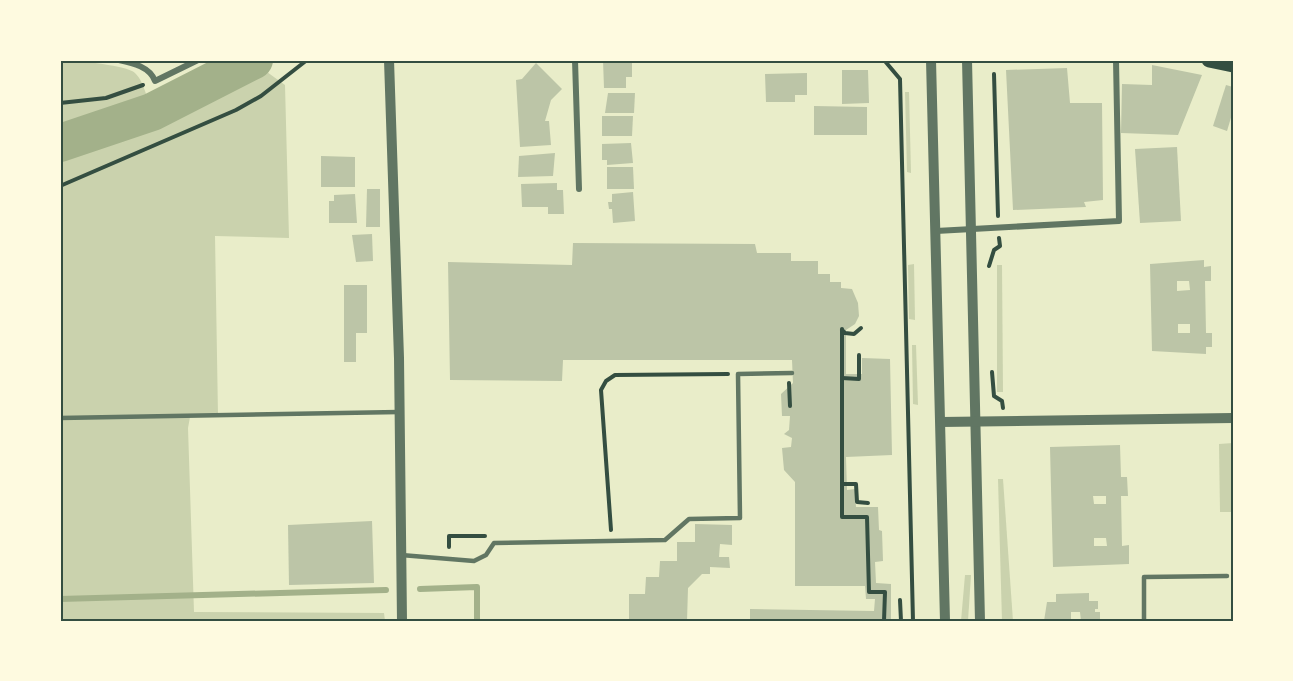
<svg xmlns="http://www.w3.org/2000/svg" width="1293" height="681" viewBox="0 0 1293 681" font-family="'IBM Plex Sans',sans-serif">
<rect width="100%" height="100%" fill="#e9edc9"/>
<g fill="#cad2ad">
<path d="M60 60C74 60 121 65 132 71 142 76 146 95 150 105L60 130Z"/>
<polygon points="267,72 285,85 289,238 215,236 218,416 190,417 188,428 194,612 384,613 385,621 60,621 60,159 162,127"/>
<polygon points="905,92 909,92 911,173 907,172"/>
<polygon points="914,264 915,320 909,319 908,265"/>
<polygon points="997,265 1002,265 1003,392 997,392"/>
<polygon points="912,345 916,345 918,405 913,404"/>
<polygon points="1233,443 1233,512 1220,512 1219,444"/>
<polygon points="998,479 1003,479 1013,621 1002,621"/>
<polygon points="965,575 971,575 968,621 961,621"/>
</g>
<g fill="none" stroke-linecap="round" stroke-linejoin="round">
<g stroke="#a3b18a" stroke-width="6">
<polyline points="420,589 477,587 477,621"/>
<polyline points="60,599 386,590"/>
</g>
<polyline stroke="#a3b18a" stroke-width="38" points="60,143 152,112 254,60"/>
</g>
<g fill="#bcc5a7" fill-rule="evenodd">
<polygon points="603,60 632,60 632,77 626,77 626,88 604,88"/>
<polygon points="536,63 562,89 551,100 545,121 549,121 551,145 520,147 516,80 522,79"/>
<polygon points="1152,65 1202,75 1178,135 1121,133 1122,84 1152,85"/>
<polygon points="1067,68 1070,103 1102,103 1103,200 1084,202 1086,207 1013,210 1006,70"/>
<polygon points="842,70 868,70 869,103 842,104"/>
<polygon points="807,73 807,95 795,95 795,102 766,102 765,74"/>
<polygon points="1226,85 1233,87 1233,111 1227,131 1213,126"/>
<polygon points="608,93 635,93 634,113 605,113"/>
<polygon points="814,106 867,107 867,135 814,135"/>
<polygon points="602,116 633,116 632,136 602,136"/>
<polygon points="631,143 633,163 607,165 607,160 602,160 602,144"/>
<polygon points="1177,147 1181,221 1140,223 1135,149"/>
<polygon points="555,153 553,176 518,177 519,156"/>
<polygon points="321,156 355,157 355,187 321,187"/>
<polygon points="607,167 633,167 634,189 607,189"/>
<polygon points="557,183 557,190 563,190 564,214 548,214 548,207 522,207 521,184"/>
<polygon points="367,189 380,189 380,227 366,227"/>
<polygon points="633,192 635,221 613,223 612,209 609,209 608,202 612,202 612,194"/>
<polygon points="355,194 357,223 329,223 329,201 334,201 334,195"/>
<polygon points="372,234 373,261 356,262 352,235"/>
<polygon points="573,243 755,244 757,253 791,253 791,261 818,261 818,274 830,274 830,282 841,282 841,288 852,289 858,303 859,316 855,324 846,330 846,374 862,374 862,358 890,359 892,455 846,457 847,490 855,489 856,507 878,507 879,530 882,531 883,561 875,562 876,583 891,584 891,621 750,621 750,609 874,611 875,599 866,599 865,586 795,586 795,482 784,470 782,448 791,447 792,438 784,434 789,430 790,416 782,416 781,394 793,383 792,360 563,360 562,381 450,380 448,262 572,265"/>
<path d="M1204 260V267L1211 266V281H1205L1206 333H1212V347H1206V354L1152 351 1150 264ZM1177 281H1189L1190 290 1177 291ZM1178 324H1190V333H1178Z"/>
<polygon points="344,285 367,285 367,333 356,333 356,362 344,362"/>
<path d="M1120 445 1121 477H1127L1128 496H1121L1122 546 1129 545V564L1053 567 1050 447ZM1093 496H1106V504H1094ZM1094 538H1106L1107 546H1094Z"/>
<polygon points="372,521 374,583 289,585 288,525"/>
<polygon points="695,524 732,525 732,545 720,544 719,557 729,557 730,568 710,567 710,574 702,574 688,588 687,621 629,621 629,594 645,594 646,577 659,577 660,561 677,561 677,542 695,542"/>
<polygon points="1089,593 1089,601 1098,601 1098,609 1095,609 1095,612 1100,612 1100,621 1081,621 1080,612 1071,612 1071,621 1044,621 1047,602 1056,602 1056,594"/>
</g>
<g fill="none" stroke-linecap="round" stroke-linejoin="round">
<g stroke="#344e41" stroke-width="4">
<polyline points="884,60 900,79 913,621"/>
<polyline points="994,74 998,216"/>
<polyline points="60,103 106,98 143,85"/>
<polyline points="60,186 236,110 261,96 307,60"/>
<polyline points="989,266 994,250 1000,246 999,238"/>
<polyline points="842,329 842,484 856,484 857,502 868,503"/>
<polyline points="842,330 845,333 854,334 861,328"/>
<polyline points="992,372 994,396 1002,401 1003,408"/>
<polyline points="842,378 859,379 859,355"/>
<polyline points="789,383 790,406"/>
<polyline points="842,484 842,517 867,517 869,592 885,592 884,621"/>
<polyline points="611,530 601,390 606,381 615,375 728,374"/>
<polyline points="449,547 449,536 485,536"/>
<polyline points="900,600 901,621"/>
</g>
<g stroke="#617663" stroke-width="4.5">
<polyline points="60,418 399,412"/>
<polyline points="401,555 474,561 486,555 494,543 665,540 689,519 740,518 738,374 792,373"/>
<polyline points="1144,621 1144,577 1227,576"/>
</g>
<g stroke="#617663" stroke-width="6">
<path d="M119 60C133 63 150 67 155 81L198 60"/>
<polyline points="575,60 579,189"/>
<polyline points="936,231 1119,221 1116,60"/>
</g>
<g stroke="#617663" stroke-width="10">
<polyline points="389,60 399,358 402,621"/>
<polyline points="931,60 945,621"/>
<polyline points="967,60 980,621"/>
<polyline points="941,422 1233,418"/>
</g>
<polyline stroke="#344e41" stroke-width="15" points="1209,60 1233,65"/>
</g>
<rect width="1293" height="681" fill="none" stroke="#fefae0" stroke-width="123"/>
<rect x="62" y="62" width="1170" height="558" fill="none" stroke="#344e41" stroke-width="2"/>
</svg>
